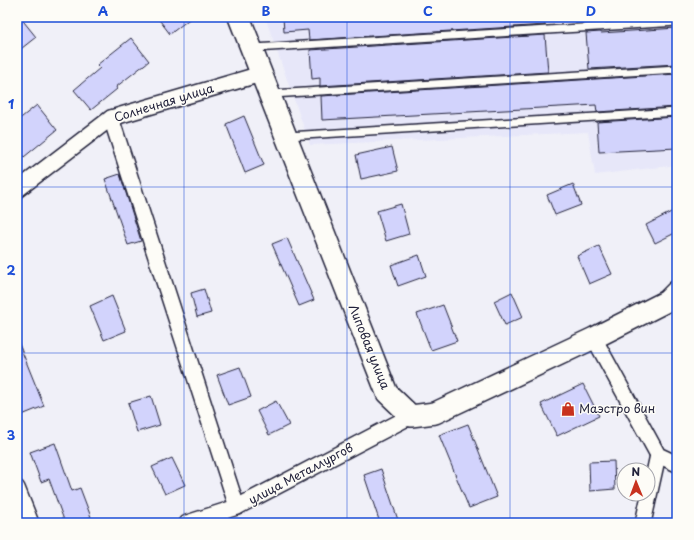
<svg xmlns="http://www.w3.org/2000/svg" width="694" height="540" viewBox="0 0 694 540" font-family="'Playpen Sans',sans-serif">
<rect width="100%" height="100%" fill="#f0f0f8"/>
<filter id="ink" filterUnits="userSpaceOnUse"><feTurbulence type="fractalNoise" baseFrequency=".025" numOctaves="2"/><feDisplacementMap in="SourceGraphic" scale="8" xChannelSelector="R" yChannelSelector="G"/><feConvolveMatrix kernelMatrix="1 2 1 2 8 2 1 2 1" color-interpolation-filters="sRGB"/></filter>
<g filter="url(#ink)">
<polygon fill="#e7e7f9" points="265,17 677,17 677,165 595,175 588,132 310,145"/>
<g fill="#d2d3fc" stroke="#22223b">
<polygon points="17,17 20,17 36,37 17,52"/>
<polygon points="157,17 192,17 170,34"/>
<polygon points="283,17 544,17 545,25 309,40 308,30 284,32"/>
<polygon points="585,17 601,17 601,22 585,23"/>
<polygon points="677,28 677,64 589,69 586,33 601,32 601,33"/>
<polygon points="545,35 548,72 320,86 320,78 312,79 310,50"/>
<polygon points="131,38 149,61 116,87 117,89 91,110 74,90 100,68 97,65"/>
<polygon points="677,74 677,107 597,112 596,105 322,120 321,96"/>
<polygon points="37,105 57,130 24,157 17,149 17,121"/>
<polygon points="244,116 264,165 245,173 226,124"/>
<polygon points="677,117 677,148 599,152 597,122"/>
<polygon points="392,147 398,171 361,179 356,155"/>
<polygon points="120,174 141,241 128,245 105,179"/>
<polygon points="573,184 581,205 555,215 547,195"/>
<polygon points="401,204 409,234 386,241 377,211"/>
<polygon points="677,209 677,232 655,243 646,225"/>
<polygon points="287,238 314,300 299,306 272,244"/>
<polygon points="599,246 612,274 589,284 577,256"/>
<polygon points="419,255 426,276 398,286 391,265"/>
<polygon points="204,289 211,313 197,317 191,293"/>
<polygon points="512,292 523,317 505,325 494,301"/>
<polygon points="112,296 126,331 104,340 90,306"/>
<polygon points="443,305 457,341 431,350 417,314"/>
<polygon points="17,339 44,406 17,417"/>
<polygon points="240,367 251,397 228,405 217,375"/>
<polygon points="583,384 599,416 557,436 541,404"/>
<polygon points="151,396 160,425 137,432 128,403"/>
<polygon points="276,401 289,425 269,435 257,411"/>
<polygon points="468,424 497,497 469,508 439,435"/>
<polygon points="55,443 72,491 80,488 91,517 73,523 65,523 49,479 41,482 30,452"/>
<polygon points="172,458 185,485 165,494 152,467"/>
<polygon points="614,461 615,489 590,491 589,462"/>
<polygon points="381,469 399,523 380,523 364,475"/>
</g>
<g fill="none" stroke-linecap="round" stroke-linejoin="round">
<defs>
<g id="lane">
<polyline points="254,48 677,22"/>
<polyline points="272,94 677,69"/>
<polyline points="288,136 677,112"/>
</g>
<g id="street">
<polyline points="111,118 237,507"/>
<polyline points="17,190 111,118 261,74"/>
<polyline points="594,338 658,455 677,464"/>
<polyline points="17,488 31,523"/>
<polyline points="187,523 237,507 411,416"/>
<polyline points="643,523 658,455"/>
</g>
<polyline id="secondary" points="239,17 387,393 411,416 435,413 594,338 667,301 677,291"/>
</defs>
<use href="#lane" stroke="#22223b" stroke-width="10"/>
<use href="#street" stroke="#22223b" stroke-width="18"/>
<use href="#secondary" stroke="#22223b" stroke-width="24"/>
<use href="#lane" stroke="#fdfcf7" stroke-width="7"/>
<use href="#street" stroke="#fdfcf7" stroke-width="15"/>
<use href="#secondary" stroke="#fdfcf7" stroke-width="21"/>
</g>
</g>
<path fill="none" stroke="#1d4ed8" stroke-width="1" stroke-opacity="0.55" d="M184 17V523M347 17V523M510 17V523M17 187H677M17 353H677"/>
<defs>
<symbol id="shop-bare" viewBox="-9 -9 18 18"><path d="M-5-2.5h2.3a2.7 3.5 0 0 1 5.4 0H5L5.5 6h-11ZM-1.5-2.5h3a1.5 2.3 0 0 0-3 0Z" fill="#c8321e" stroke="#fdfcf7" stroke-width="2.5" paint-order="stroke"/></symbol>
</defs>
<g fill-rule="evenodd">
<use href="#shop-bare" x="558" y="399" width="20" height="20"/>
</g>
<g text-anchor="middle" stroke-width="3" stroke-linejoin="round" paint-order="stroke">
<g font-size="12" fill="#22223b" stroke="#fdfcf7">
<text transform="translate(164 103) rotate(-17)" y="4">Солнечная улица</text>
<text transform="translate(369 347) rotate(68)" y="4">Липовая улица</text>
<text transform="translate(301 474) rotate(-28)" y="4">улица Металлургов</text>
</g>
<g font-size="12" fill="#22223b" stroke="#fdfcf7" text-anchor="start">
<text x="579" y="413">Маэстро вин</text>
</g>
</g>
<rect width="694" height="540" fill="none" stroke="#fdfcf7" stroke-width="44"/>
<g transform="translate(636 482) rotate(359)"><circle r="19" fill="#fdfcf7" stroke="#a5a5ac"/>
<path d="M0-3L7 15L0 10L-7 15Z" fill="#c8321e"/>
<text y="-6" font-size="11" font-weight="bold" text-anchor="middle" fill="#22223b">N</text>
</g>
<rect x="22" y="22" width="650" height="496" fill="none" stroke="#1d4ed8" stroke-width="1.5"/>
<g font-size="13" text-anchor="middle" font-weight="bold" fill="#1d4ed8">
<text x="103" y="16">A</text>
<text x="266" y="16">B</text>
<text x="428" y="16">C</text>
<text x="591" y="16">D</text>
<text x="11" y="109">1</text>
<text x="11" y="275">2</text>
<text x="11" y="440">3</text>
</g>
</svg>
